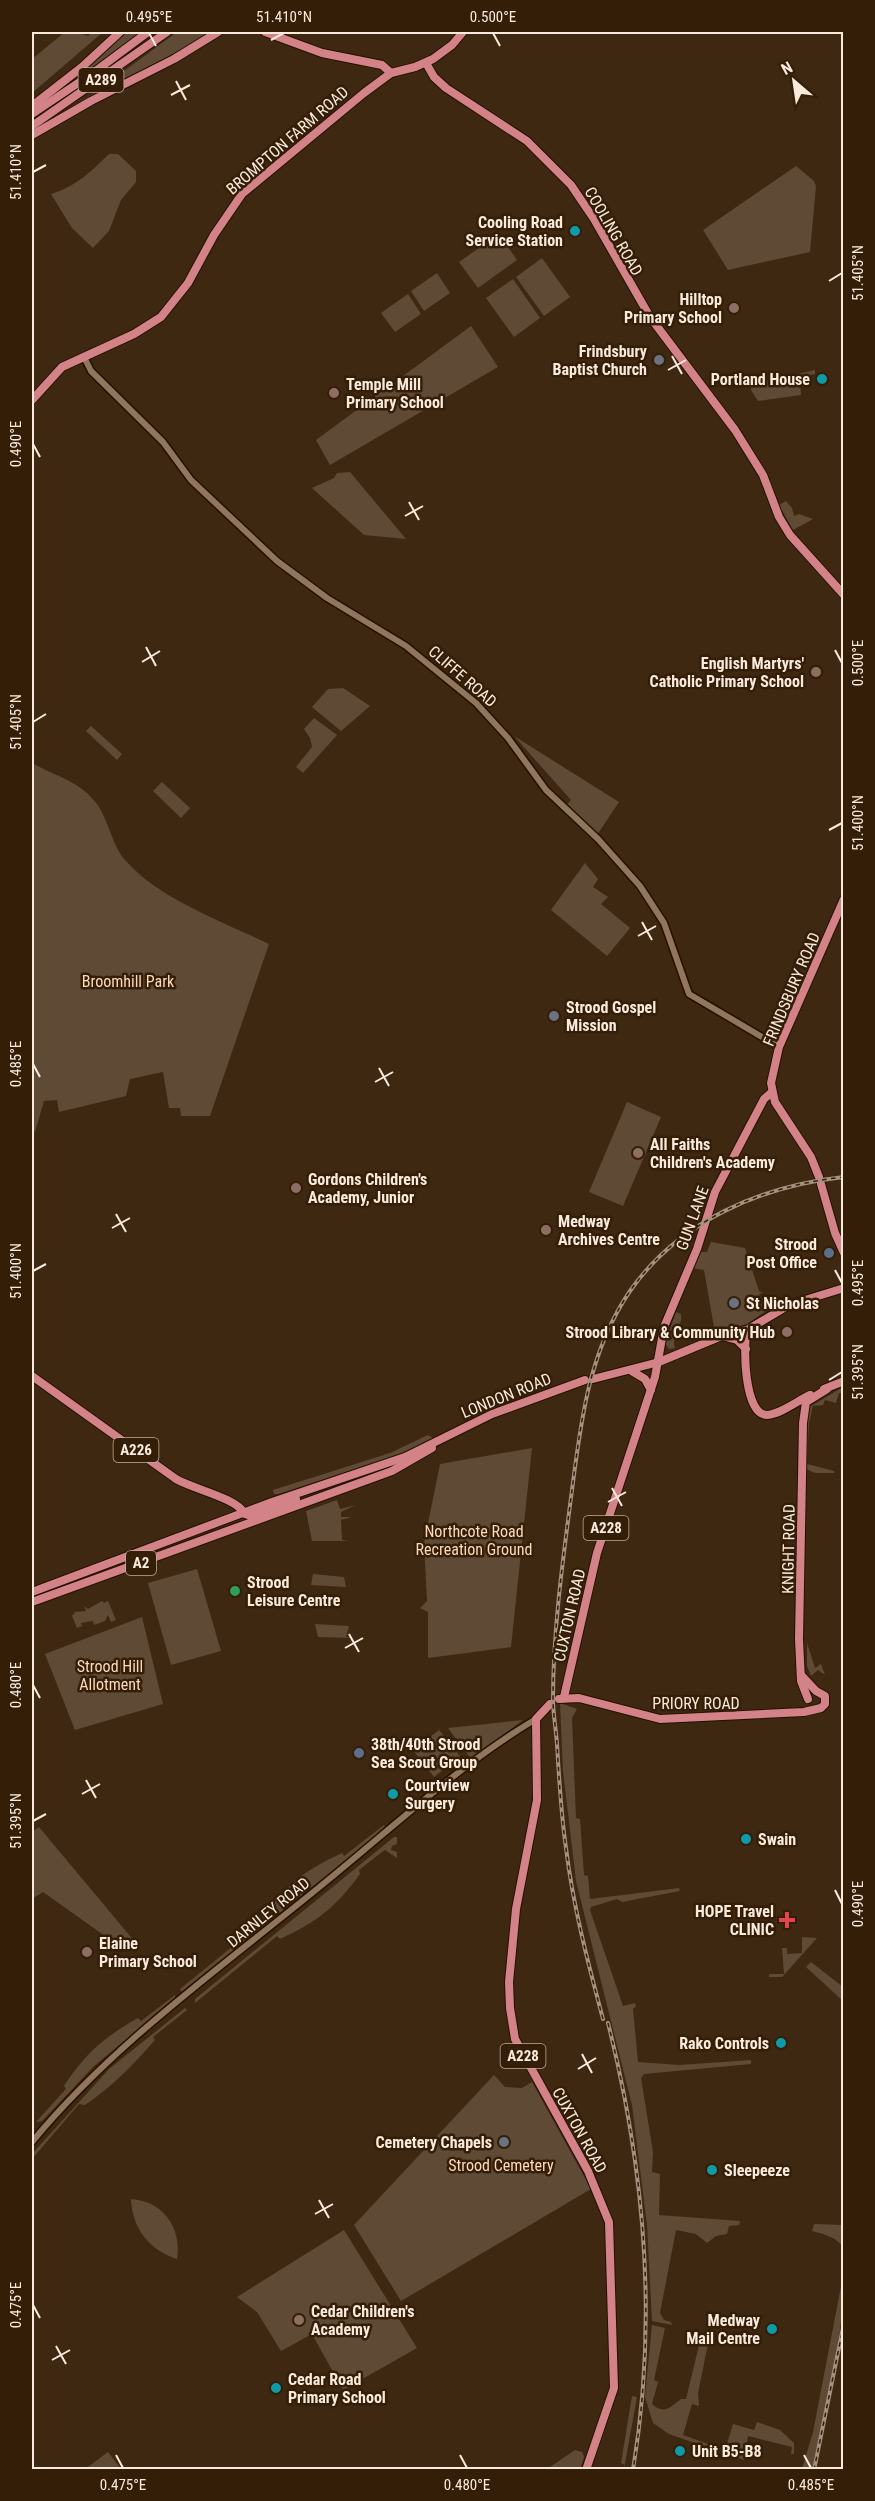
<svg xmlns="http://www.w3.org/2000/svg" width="875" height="2501" viewBox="0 0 875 2501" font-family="'Roboto Condensed',sans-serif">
<rect width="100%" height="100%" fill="#3f2811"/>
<g fill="#5f4a36">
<polygon points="65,32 77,32 88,36 92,32 103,32 32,93 32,59"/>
<polygon points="123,32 144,32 56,92 55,91"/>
<polygon points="177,32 216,32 50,122 49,120 94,93"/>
<path d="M109 154H118L136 171V182L121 200 109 231 93 248 72 228 51 194C75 187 91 172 109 154Z"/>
<polygon points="796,166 814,181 816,186 810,252 728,270 703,230"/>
<polygon points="499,234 517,260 478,288 459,262"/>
<polygon points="542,258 570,297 544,316 516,277"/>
<polygon points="437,273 450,293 424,311 411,291"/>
<polygon points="513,279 540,318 514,337 486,298"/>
<polygon points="408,294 421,314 395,332 381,313"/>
<polygon points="471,326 498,367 330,465 316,440"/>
<polygon points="815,370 815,374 810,375 806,384 800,384 801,395 758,401 751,390 751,384"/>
<polygon points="350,472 406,539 364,535 312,488 334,478 337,473"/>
<polygon points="786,501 792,508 794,516 799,514 813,519 793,530 779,505"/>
<polygon points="343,688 370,706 341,731 312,707 328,689"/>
<polygon points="314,718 337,735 303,773 296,767 312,747 310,738 304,729"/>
<polygon points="91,726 122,754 117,760 86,731"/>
<polygon points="514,736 619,802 597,835 566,806 571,800"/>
<path d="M32 763C55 776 80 781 97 804 109 821 112 846 126 861 159 899 224 922 269 944L210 1116H181L180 1108H169L163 1072 130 1079 126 1096 59 1112 57 1100 44 1101 35 1132 32 1130Z"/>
<polygon points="162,782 190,808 181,818 153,791"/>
<polygon points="585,863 598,879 593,887 608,897 601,904 630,928 607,956 551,910"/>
<polygon points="627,1102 661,1117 623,1206 589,1192"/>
<polygon points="711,1242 745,1248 759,1291 763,1293 759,1294 766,1311 747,1324 715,1333 704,1270 692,1268 701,1252 707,1252"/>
<path d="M676 1312 681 1314C683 1327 671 1336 675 1348L669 1349 665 1343Z"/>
<polygon points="843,1387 843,1393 839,1393 836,1403 825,1400 823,1405 813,1406 809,1423 807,1464 834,1471 834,1473 815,1473 806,1469 805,1464 805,1419 808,1408"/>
<polygon points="428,1435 433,1438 400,1455 278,1494 274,1494 273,1490 390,1453"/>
<polygon points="532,1448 511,1647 428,1658 428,1612 420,1608 427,1601 424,1543 440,1464"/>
<polygon points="337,1500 340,1509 356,1505 341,1512 341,1517 352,1517 341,1520 342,1540 349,1541 312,1541 306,1511"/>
<polygon points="197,1569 221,1651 171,1665 148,1583"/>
<polygon points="313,1574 344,1577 346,1587 311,1585"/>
<polygon points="807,1592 807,1643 815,1668 821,1664 825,1675 818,1670 811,1676 807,1666"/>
<polygon points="102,1601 104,1603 108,1601 116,1620 111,1622 108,1615 105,1621 94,1625 93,1621 81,1623 82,1626 77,1628 72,1616 75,1612 86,1611 84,1606 88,1609"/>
<polygon points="142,1617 163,1704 75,1730 45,1654"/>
<polygon points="315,1624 349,1626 346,1637 354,1638 318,1637"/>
<polygon points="560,1703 577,1709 572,1718 576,1818 580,1819 584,1875 588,1876 590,1899 679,1888 680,1891 622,1902 617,1899 591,1907 590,1910 623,2006 635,2003 636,2006 633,2009 638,2062 679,2065 751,2060 751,2064 644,2074 641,2078 653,2152 652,2172 660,2174 659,2215 740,2221 739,2225 729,2226 727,2234 716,2236 707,2243 696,2234 676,2230 660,2313 664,2320 671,2322 672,2325 652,2321 647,2225 632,2105 576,1881 563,1771"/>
<polygon points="523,1720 471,1759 448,1728"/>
<polygon points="439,1730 460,1756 434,1777 413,1750"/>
<path d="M384 1825 385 1828 182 1992 180 1989 264 1921 262 1917C286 1885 305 1870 342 1853L344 1856Z"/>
<polygon points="39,1827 135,1942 126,1951 43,1892 32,1899 32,1832"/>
<path d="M394 1837H397V1844L392 1846 391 1850 397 1852V1858L385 1850 382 1852 359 1870 360 1874C336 1907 317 1922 280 1939L277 1936 195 2003V1999Z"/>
<polygon points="802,1937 817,1938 782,1977 769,1977 769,1974 784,1974 782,1948 787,1948 787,1954 802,1953"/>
<polygon points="811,1962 843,1987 843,2001 806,1967"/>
<path d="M175 1995V1999L94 2066 42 2121 36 2122 66 2089 64 2086C86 2053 103 2038 138 2018L141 2021Z"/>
<path d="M185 2008 187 2010 153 2037 155 2040C133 2065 113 2086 85 2105L79 2104 32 2159V2154L109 2069Z"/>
<polygon points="494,2075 505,2087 522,2088 532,2082 591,2189 401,2301 354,2225"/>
<path d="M131 2199C163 2201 182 2228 177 2259 149 2250 132 2228 131 2199Z"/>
<path d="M814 2224 843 2225V2247C836 2237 824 2234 812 2231Z"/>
<polygon points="344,2230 417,2348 343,2390 312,2334 281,2351 257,2312 237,2297"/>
<path d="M843 2276C844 2342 826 2406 812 2469H802L813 2432Z"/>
<path d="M652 2325 665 2328 654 2380 658 2382 652 2404C664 2415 671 2407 681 2399H686L701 2337 709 2339 698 2393 699 2406 692 2404 683 2435 719 2448 726 2447 733 2424 754 2430 757 2422 780 2430 794 2443V2454H791L792 2447 748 2436 744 2460 669 2434 653 2423 645 2397Z"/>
<polygon points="632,2396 637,2397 624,2469 625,2465 621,2463"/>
<polygon points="575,2450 582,2452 584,2457 580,2469 547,2469"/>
<polygon points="108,2452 121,2469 85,2469"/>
</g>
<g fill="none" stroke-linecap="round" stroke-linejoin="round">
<defs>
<g id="minor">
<polyline points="85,359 91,371 163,442 191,480 277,561 327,598 406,646 476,703 508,738 546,790 598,839 640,886 664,923 689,994 779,1047"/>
<path d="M32 2142C113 2044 219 1969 317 1889 388 1832 457 1766 536 1719"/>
</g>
<g id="major">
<polyline points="265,32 322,53 382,65 391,73"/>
<polyline points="426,63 434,77 446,88 527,141 571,185 594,219 650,317 735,430 763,475 779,517 790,535 844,595"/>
<polyline points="32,106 82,67 120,32"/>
<polyline points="32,114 93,73 148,32"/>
<polyline points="32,126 167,32"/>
<polyline points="32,135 91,101 174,59 218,32"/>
<polyline points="32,400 62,367 134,334 161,317 188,283 214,235 242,194 364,93 391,73 415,67 433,59 452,45 463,32"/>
<polyline points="819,1177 811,1157 775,1102 771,1083 779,1047 844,899"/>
<polyline points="821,1184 835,1233 844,1253"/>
<path d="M747 1330C743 1346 744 1415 767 1415 781 1414 797 1401 810 1395"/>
<polyline points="726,1337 737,1340 746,1349"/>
<polyline points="630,1370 645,1379 651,1390"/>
<path d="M32 1376 176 1479C193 1489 236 1498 244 1513"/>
<polyline points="593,1379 659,1362 729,1333 747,1330 789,1305 844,1288"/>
<polyline points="824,1389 844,1381"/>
<polyline points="245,1514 251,1516 296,1499"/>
<polyline points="32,1592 272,1502 405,1457 492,1414 585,1380"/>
<polyline points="32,1602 392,1471 432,1448"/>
<polyline points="564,1697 597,1553 655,1377 664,1327 697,1249 715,1192 764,1099 772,1092"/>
<polyline points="559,1699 579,1698 660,1719 804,1712 821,1708 825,1704 825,1696 816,1691 801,1675"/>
<polyline points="808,1699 801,1681 799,1639 803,1423 806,1402 827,1389"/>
<polyline points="550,1704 536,1719 537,1800 516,1909 509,1982 510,2008 515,2039 588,2171 609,2222 614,2388 586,2470"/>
</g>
</defs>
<use href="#minor" stroke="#251000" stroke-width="9"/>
<use href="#major" stroke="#251000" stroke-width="10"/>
<use href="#minor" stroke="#90765d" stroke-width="6"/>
<use href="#major" stroke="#d38388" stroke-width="8"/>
<defs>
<g id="rail">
<path d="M603 2019C588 1963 573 1906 566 1848 561 1814 559 1778 557 1744 556 1729 553 1714 553 1699 553 1630 563 1559 572 1490 581 1420 589 1351 630 1291 679 1221 761 1186 844 1177"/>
<path d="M608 2023C645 2170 658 2319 633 2470"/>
<polyline points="814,2470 844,2323"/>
</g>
</defs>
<use href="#rail" stroke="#a3907e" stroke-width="4"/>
<use href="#rail" stroke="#341e07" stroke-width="1.5" stroke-dasharray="4.5" stroke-linecap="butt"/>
</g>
<path fill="none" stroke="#f9eadc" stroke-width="2" d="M149 33 156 46M493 33 500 46M271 40 284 33M176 81 186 100M171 95 190 85M33 172 46 165M829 281 842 273M672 356 682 374M668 370 686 360M33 444 40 457M409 502 419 520M405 516 423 506M146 647 156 666M835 650 842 663M142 662 160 651M33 722 46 714M829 830 842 823M642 922 652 940M638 936 656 926M33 1064 40 1077M379 1068 389 1086M375 1082 393 1072M116 1214 126 1232M112 1228 130 1218M835 1270 842 1283M33 1271 46 1264M829 1380 842 1372M612 1488 622 1506M608 1502 626 1492M349 1634 359 1652M345 1648 363 1638M33 1685 40 1698M86 1780 96 1798M82 1794 100 1784M33 1821 46 1814M835 1890 842 1904M582 2054 592 2073M578 2069 596 2058M319 2200 329 2218M315 2214 333 2204M33 2305 40 2318M56 2346 66 2364M52 2360 70 2350M116 2455 123 2468M460 2455 467 2468M804 2455 811 2468"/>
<g fill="#0f9aa8" stroke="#341e07" stroke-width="2">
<circle cx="575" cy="231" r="6"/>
<circle cx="822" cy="379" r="6"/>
<circle cx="393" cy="1794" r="6"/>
<circle cx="746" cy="1839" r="6"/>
<circle cx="781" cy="2043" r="6"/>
<circle cx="712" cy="2170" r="6"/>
<circle cx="772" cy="2329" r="6"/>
<circle cx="276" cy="2388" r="6"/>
<circle cx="680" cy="2451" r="6"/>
</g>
<g fill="#8d6e63" stroke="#341e07" stroke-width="2">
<circle cx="734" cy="308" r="6"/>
<circle cx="334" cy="393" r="6"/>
<circle cx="816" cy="672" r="6"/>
<circle cx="638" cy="1153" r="6"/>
<circle cx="296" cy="1188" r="6"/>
<circle cx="546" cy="1230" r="6"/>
<circle cx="787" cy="1332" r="6"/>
<circle cx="87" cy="1952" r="6"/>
<circle cx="299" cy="2320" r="6"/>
</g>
<g fill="#6b7280" stroke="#341e07" stroke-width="2">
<circle cx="659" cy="360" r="6"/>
<circle cx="554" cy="1016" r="6"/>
<circle cx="734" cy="1303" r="6"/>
<circle cx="504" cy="2142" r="6"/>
</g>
<g fill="#5c6f8a" stroke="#341e07" stroke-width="2">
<circle cx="829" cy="1253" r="6"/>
<circle cx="359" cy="1753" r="6"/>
</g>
<circle fill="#2e9e5b" stroke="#341e07" stroke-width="2" cx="235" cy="1591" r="6"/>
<path fill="#e0444e" stroke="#341e07" stroke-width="2" d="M784 1911h6v6h6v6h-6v6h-6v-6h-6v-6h6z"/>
<g text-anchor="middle" stroke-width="5" stroke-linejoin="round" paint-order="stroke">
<g fill="#341e07" stroke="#bead9c" stroke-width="1.5">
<rect x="78.5" y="68" width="45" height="24" rx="4.5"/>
<rect x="113.5" y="1438" width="45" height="24" rx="4.5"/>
<rect x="583.5" y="1516" width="45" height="24" rx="4.5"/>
<rect x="126" y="1551" width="30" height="24" rx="4.5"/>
<rect x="500.5" y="2044" width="45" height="24" rx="4.5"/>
</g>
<g font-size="15" font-weight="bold" fill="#f9eadc">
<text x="101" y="85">A289</text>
<text x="136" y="1455">A226</text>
<text x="606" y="1533">A228</text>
<text x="141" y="1568">A2</text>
<text x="523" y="2061">A228</text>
</g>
<g font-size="16" fill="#f9eadc" stroke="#341e07">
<text transform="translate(287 140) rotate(-41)" y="6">BROMPTON FARM ROAD</text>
<text transform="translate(614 231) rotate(60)" y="6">COOLING ROAD</text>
<text transform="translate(463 676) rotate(41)" y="6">CLIFFE ROAD</text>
<text transform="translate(791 989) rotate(-67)" y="6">FRINDSBURY ROAD</text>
<text transform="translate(692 1218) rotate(-70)" y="6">GUN LANE</text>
<text transform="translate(506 1395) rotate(-22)" y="6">LONDON ROAD</text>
<text transform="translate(788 1549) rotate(-89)" y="6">KNIGHT ROAD</text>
<text transform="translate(569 1615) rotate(-77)" y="6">CUXTON ROAD</text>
<text x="696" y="1709">PRIORY ROAD</text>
<text transform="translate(268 1912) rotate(-39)" y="6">DARNLEY ROAD</text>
<text transform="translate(580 2130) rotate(61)" y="6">CUXTON ROAD</text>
</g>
<g font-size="16" font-weight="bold" fill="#f9eadc" stroke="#341e07" text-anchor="start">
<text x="563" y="228" text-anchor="end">Cooling Road<tspan x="563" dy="18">Service Station</tspan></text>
<text x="722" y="305" text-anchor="end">Hilltop<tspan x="722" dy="18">Primary School</tspan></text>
<text x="647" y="357" text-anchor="end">Frindsbury<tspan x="647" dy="18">Baptist Church</tspan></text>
<text x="810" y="385" text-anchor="end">Portland House</text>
<text x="346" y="390">Temple Mill<tspan x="346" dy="18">Primary School</tspan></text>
<text x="804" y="669" text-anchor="end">English Martyrs'<tspan x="804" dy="18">Catholic Primary School</tspan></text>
<text x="566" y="1013">Strood Gospel<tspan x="566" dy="18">Mission</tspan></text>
<text x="650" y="1150">All Faiths<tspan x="650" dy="18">Children's Academy</tspan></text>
<text x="308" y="1185">Gordons Children's<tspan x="308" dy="18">Academy, Junior</tspan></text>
<text x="558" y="1227">Medway<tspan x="558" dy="18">Archives Centre</tspan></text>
<text x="817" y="1250" text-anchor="end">Strood<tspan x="817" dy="18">Post Office</tspan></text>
<text x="746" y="1309">St Nicholas</text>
<text x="775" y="1338" text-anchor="end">Strood Library &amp; Community Hub</text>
<text x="247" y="1588">Strood<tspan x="247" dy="18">Leisure Centre</tspan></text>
<text x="371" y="1750">38th/40th Strood<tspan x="371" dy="18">Sea Scout Group</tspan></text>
<text x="405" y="1791">Courtview<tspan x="405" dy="18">Surgery</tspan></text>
<text x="758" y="1845">Swain</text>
<text x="774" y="1917" text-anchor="end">HOPE Travel<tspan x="774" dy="18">CLINIC</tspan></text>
<text x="99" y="1949">Elaine<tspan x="99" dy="18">Primary School</tspan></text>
<text x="769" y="2049" text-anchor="end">Rako Controls</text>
<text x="492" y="2148" text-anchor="end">Cemetery Chapels</text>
<text x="724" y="2176">Sleepeeze</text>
<text x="311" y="2317">Cedar Children's<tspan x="311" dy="18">Academy</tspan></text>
<text x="760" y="2326" text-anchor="end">Medway<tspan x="760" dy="18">Mail Centre</tspan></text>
<text x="288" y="2385">Cedar Road<tspan x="288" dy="18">Primary School</tspan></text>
<text x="692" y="2457">Unit B5-B8</text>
</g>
<g font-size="16" fill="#fddaba" stroke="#341e07">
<text x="128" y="987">Broomhill Park</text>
<text x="474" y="1537">Northcote Road<tspan x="474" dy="18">Recreation Ground</tspan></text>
<text x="110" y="1672">Strood Hill<tspan x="110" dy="18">Allotment</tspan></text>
<text x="501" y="2171">Strood Cemetery</text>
</g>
</g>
<rect width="875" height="2501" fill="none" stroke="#341e07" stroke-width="66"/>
<g transform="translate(794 81) rotate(331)" stroke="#341e07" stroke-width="4.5" paint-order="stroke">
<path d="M0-4.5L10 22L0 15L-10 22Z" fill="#f9eadc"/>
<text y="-9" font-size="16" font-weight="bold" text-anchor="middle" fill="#f9eadc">N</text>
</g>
<rect x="33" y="33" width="809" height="2435" fill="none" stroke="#f9eadc" stroke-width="2"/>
<g font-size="15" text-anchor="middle" fill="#f9eadc">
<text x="149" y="22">0.495°E</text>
<text x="284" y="22">51.410°N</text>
<text x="493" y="22">0.500°E</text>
<text transform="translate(16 172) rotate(-90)" y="5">51.410°N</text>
<text transform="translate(858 273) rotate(-90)" y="5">51.405°N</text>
<text transform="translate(16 444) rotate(-90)" y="5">0.490°E</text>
<text transform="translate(858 663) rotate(-90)" y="5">0.500°E</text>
<text transform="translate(16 722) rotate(-90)" y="5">51.405°N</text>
<text transform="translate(858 823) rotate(-90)" y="5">51.400°N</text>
<text transform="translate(16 1064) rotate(-90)" y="5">0.485°E</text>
<text transform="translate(16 1271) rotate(-90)" y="5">51.400°N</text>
<text transform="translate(858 1283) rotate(-90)" y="5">0.495°E</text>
<text transform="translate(858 1372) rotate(-90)" y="5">51.395°N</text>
<text transform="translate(16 1685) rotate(-90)" y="5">0.480°E</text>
<text transform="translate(16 1821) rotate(-90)" y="5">51.395°N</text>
<text transform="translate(858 1904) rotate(-90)" y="5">0.490°E</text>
<text transform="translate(16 2305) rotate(-90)" y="5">0.475°E</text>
<text x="123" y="2490">0.475°E</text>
<text x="467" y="2490">0.480°E</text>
<text x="811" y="2490">0.485°E</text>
</g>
</svg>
